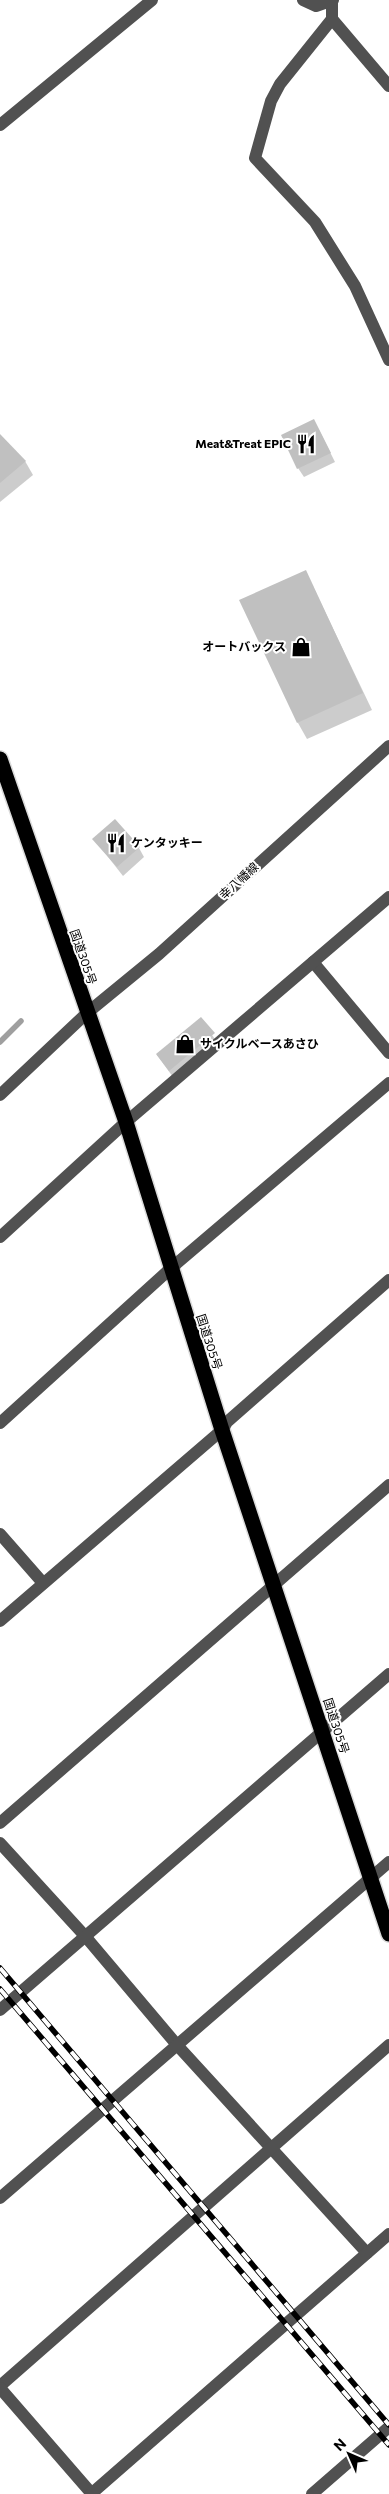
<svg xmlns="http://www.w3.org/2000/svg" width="389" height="2494" viewBox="0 0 389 2494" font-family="Commissioner,'Noto Sans JP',sans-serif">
<rect width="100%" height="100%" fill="#fff"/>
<g fill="#0003">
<polygon points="319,430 335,462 304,477 298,468"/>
<polygon points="0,436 25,461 33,475 0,502"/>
<polygon points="306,572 372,710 307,739 298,723"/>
<polygon points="94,839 139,848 144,857 123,876"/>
<polygon points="201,1019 221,1048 178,1084 157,1055"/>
</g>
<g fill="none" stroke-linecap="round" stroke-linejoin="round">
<polyline stroke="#9f9f9f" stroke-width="5.5" points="0,1042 21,1021"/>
</g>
<g fill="#c0c0c0">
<polygon points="314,419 331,453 297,469 281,435"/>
<polygon points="0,434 26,461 0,483"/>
<polygon points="306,570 363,693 297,723 239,600"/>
<polygon points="115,819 140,847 117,867 92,839"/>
<polygon points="201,1017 215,1033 169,1071 156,1054"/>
</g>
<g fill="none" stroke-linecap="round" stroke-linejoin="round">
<defs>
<polyline id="highway" points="0,759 126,1122 222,1430 389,1934"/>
</defs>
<use href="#highway" stroke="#dbdbdb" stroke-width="18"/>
<g stroke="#515151" stroke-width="12">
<polyline points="303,0 316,6 333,0"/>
<polyline points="332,1 332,19 280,84 271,101 255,158 315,222 355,286 389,360"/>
<polyline points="332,19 389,86"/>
<polyline points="0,125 152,0"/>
<polyline points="313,962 389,1053"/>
<polyline points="0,1095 87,1013 159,954 389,746"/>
<polyline points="0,1237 126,1122 389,897"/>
<polyline points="0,1423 170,1269 389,1083"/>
<polyline points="0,1534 43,1583"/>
<polyline points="0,1621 222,1430 227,1422 389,1280"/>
<polyline points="0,1823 389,1485"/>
<polyline points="0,1843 85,1936 177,2045 367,2253"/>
<polyline points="0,2010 389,1674"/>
<polyline points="0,2198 389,1862"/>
<polyline points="0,2386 389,2045"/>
<polyline points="0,2388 92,2494"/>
<polyline points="91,2494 389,2234"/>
<polyline points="312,2494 389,2427"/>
</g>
<use href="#highway" stroke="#000" stroke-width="15"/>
<defs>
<g id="rail">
<polyline points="0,1968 389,2425"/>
<polyline points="0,1989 389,2445"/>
</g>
</defs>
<use href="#rail" stroke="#000" stroke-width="5.5"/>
<use href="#rail" stroke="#fff" stroke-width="4" stroke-dasharray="11" stroke-linecap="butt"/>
</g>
<defs>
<symbol id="restaurant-bare" viewBox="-9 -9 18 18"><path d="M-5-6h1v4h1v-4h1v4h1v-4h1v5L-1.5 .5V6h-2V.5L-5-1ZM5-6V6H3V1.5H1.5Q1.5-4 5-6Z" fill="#000" stroke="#fff" stroke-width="2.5" paint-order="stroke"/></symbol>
<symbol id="shop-bare" viewBox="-9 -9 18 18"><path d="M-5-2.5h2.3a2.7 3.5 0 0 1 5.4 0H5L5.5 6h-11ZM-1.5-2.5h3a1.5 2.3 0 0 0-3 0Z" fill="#000" stroke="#fff" stroke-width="2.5" paint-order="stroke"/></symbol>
</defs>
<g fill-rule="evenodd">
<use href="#restaurant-bare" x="292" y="430" width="28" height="28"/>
<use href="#shop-bare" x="287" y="633" width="28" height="28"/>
<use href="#restaurant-bare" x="102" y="829" width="28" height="28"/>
<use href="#shop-bare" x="171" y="1030" width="28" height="28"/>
</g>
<g text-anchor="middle" stroke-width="4" stroke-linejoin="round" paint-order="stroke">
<g font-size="12" font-weight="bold" fill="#000" stroke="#fff" text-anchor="end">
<text x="291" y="448">Meat&amp;Treat EPIC</text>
<text x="286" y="651">オートバックス</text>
<text x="131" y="847" text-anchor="start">ケンタッキー</text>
<text x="200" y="1048" text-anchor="start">サイクルベースあさひ</text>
</g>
<g font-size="12" fill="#000" stroke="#fff">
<text transform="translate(239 881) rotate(-42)" y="4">幸八幡線</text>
<text transform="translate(83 957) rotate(71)" y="4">国道305号</text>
<text transform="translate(209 1342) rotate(72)" y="4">国道305号</text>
<text transform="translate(336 1726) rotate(72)" y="4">国道305号</text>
</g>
</g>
<g transform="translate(349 2454) rotate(315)" stroke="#ffffff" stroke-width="4" paint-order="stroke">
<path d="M0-4L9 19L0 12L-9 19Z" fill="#000000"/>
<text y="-8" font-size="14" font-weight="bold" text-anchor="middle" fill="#000000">N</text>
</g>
</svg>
